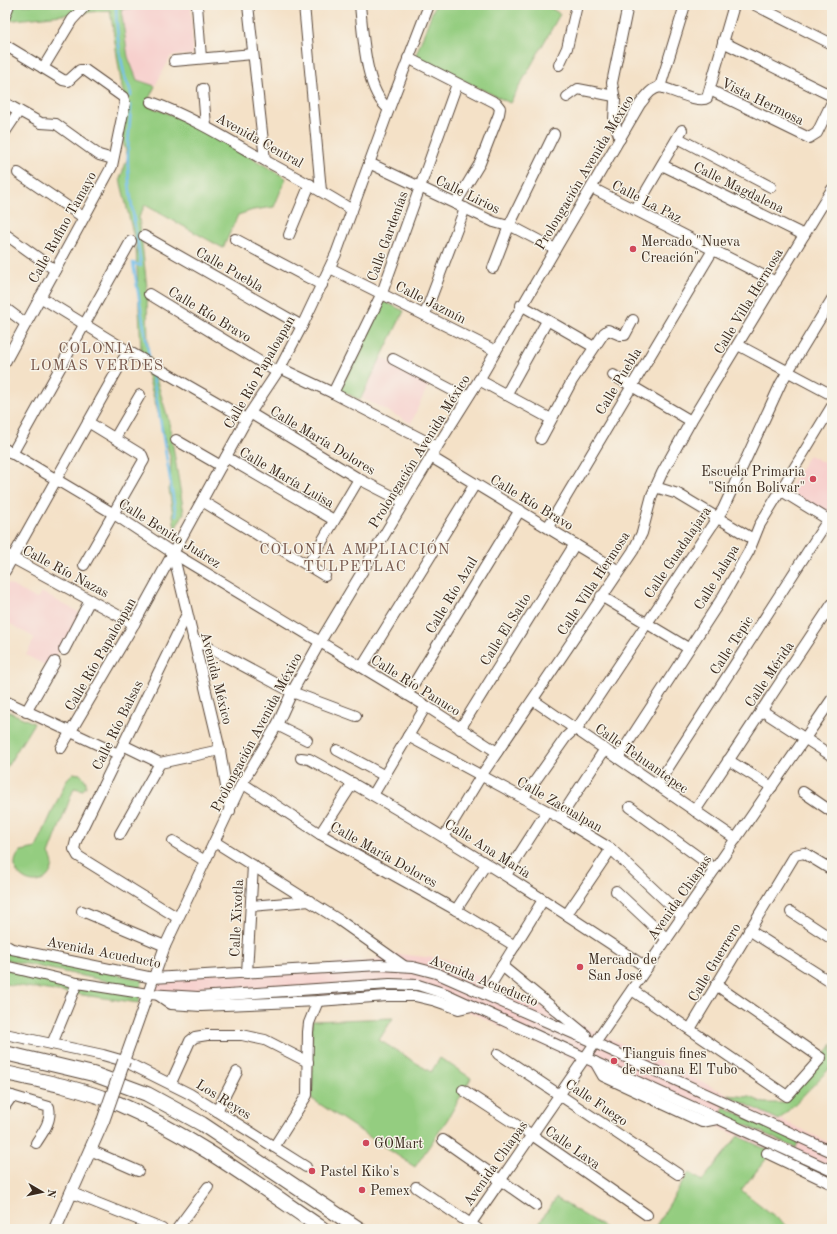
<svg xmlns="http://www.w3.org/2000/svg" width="837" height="1234" viewBox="0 0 837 1234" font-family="'Old Standard TT',serif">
<rect width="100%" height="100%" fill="#f7f3e8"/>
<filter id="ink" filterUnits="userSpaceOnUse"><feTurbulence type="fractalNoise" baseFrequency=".025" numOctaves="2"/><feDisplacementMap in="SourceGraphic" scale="8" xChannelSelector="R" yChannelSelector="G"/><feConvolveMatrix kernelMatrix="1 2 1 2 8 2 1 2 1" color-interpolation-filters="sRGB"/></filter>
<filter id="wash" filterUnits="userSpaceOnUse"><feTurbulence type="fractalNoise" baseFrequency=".012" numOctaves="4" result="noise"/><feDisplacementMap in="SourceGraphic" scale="16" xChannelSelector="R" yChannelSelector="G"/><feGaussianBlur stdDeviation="0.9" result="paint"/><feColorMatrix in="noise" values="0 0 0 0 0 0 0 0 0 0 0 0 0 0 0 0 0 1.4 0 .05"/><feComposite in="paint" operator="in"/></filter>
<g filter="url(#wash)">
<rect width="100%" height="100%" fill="#f4e1c7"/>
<g fill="#f7d0cd">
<polygon points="167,5 191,5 193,55 171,56 155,86 137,81 128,57 121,9"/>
<polygon points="381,357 429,383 411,423 362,398"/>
<polygon points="809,455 832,467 832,517 787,491"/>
<polygon points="7,583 37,599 41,592 80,613 50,668 26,655 35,638 5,621 5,588"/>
<polygon points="378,952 444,959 832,1144 832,1180 446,1001 414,993 388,991 200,1004 152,999 161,973 250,972 378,960"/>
</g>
<g fill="#94cd80" stroke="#687c4f">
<polygon points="5,5 167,5 121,9 128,57 137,80 155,86 146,105 192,123 286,178 274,207 253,210 238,215 223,248 145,205 139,217 147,288 148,351 169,422 184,513 175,529 169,489 171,460 141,351 136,246 120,179 128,157 121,136 127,107 122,88 110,10 5,21"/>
<polygon points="435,5 546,5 560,14 510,103 415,57"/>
<polygon points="383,301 404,311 360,400 340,390"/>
<polygon points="5,710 34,723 5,770"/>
<path d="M73 773 80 774C84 778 90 784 83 790L74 788 49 854C53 860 54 865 51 871 39 897 0 872 21 851L36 848 67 779Z"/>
<polygon points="5,950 143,980 140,988 12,961 5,959"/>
<polygon points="5,969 140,996 139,1003 5,984"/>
<polygon points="393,1018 379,1040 431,1072 440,1058 471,1078 447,1120 415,1167 312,1099 312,1021"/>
<polygon points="832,1044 832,1066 779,1120 727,1095 750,1097 764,1103 783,1103 818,1066"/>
<polygon points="724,1107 798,1142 796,1148 721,1114"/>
<polygon points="738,1136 772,1152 741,1190 791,1229 654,1229 689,1172 702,1181"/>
<polygon points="556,1198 607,1229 535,1229"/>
</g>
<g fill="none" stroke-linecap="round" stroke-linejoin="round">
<g stroke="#73c0ed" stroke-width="2.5">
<path d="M116 5C116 27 119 51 124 73 125 82 132 87 131 96"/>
<path d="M131 105C130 125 127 145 128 166 129 200 137 233 141 266L133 263 149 356"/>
<polyline points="152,371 176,515"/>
</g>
</g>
</g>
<g filter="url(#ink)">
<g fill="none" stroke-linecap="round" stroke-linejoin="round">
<defs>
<g id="minor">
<polyline points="197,5 201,58"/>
<polyline points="248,5 265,160"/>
<polyline points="304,5 321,191"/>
<path d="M360 5C363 33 365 92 389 109"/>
<polyline points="755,5 832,44"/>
<polyline points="5,16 9,5"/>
<polyline points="723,42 832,96"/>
<polyline points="5,45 63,80 68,81 80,70 85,70 123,97 125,103 112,166 5,362"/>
<polyline points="408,58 496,103 500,108 499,114 480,163 456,203"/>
<polyline points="174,61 253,54"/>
<polyline points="559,65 567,48 577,5"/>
<polyline points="43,68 72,20 86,5"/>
<polyline points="660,87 685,5"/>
<polyline points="203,89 206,126"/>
<polyline points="710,90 809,138 817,133 832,102"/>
<polyline points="567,97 578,89 614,96"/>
<path d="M151 102C192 117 227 139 264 160 294 176 323 192 352 210"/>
<polyline points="5,103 41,123 56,124 99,155 113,159"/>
<polyline points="5,132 19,111"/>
<polyline points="678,138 771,187"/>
<polyline points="620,139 614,120 615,100 612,83 628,5"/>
<polyline points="369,163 494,222 515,228 555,249"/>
<polyline points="662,165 804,235"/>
<polyline points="18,173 83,217"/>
<polyline points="592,188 776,282"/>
<polyline points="635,210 682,130"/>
<polyline points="5,234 55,270"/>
<polyline points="289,235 310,184"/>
<polyline points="144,236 302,326"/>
<polyline points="235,239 322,285"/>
<polyline points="330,268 496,351"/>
<polyline points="493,268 509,226 554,134"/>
<polyline points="149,294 277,372"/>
<polyline points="40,297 128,351 246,419"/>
<polyline points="521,305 594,347"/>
<polyline points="5,308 25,323"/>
<polyline points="425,314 465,208"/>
<polyline points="738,345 832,395"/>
<polyline points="393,359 467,398"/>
<polyline points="280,368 333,393 437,447"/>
<polyline points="613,375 691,421"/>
<polyline points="479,380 551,419"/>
<polyline points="333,393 382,293 457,84"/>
<polyline points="506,395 547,321"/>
<polyline points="250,413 359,479 404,502"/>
<polyline points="115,438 140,395"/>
<polyline points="541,439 572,381 604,333 608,330 620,335 625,335 633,320"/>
<polyline points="176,440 221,466"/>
<polyline points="5,449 114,514 173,553 426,706 497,752"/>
<polyline points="12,454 131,241"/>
<polyline points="226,457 334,520"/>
<polyline points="431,457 619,571"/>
<polyline points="655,487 678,494 753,539"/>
<polyline points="780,490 832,522"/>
<polyline points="202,501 325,576"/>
<polyline points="548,527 713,250"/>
<polyline points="173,553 220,750 230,811"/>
<polyline points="5,554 134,624"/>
<polyline points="84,565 144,460 142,455 88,422"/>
<polyline points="308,565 359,479"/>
<polyline points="5,571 128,351"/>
<polyline points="601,596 688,648"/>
<polyline points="193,639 292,692 356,716"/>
<polyline points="64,650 90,600"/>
<polyline points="362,667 475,484"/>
<polyline points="407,695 520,510"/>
<polyline points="533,700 736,839"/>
<polyline points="5,701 118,754"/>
<polyline points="761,710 832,756"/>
<polyline points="26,712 55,662"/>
<polyline points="277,725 307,740"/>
<polyline points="460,729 575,544"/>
<polyline points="408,736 560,818 611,849 683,917"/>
<polyline points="123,745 160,763 220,750"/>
<polyline points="61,748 134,624 250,413 280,368 302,326 336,254 389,109 429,5"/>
<polyline points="337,750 385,776"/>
<path d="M301 758 309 759C425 823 537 894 647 968"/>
<polyline points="618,758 722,598 749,551 759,526 832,406"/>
<polyline points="728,760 772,787"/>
<polyline points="242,783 320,834 456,910 515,946"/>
<polyline points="657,785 828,520"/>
<polyline points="803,792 832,812"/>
<polyline points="373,795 426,706"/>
<polyline points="523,798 566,737 580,724 723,509 781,383 832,299"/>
<polyline points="630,807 715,869"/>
<polyline points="695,811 832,604"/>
<polyline points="560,818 605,749"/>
<polyline points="120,834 160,763"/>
<polyline points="320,834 353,783"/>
<polyline points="444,837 481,776 633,551 642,533 652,495 662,473 691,421 832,189"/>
<polyline points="173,841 205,861"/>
<polyline points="215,842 339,920 404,966"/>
<polyline points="506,875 547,811"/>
<polyline points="616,891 667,939"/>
<polyline points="251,906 310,901"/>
<polyline points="456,910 486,864"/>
<polyline points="82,911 165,946"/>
<polyline points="791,912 832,939"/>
<polyline points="567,914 611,849"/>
<polyline points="178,918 78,856 74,849 76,841 187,614"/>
<polyline points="749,930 832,983"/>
<polyline points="5,945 12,949 153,978 380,965 413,967 436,973 595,1043 832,1152"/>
<polyline points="5,966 77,983 148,994 198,997 390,984 418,985 446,994 832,1171"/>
<polyline points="502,966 586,1035"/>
<polyline points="247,973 253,865"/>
<polyline points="632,990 787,1096 821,1058 716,985"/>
<polyline points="485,994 543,900"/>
<polyline points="158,995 171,1004 201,1006 318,1001 387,996 415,996 436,1001 459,1009 472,1006"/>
<polyline points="690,1029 795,855 804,853 832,870"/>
<polyline points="5,1034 103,1055 124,1061 190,1094 306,1167"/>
<polyline points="52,1044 77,983"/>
<polyline points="498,1054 678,1174"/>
<path d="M124 1061 165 946 242 783 277 725 292 692 320 642 437 447 479 380 640 104C646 97 650 89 660 87 671 89 699 104 707 98L734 5"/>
<polyline points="595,1062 603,1076 702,1122 717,1119"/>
<polyline points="171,1083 190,1041 195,1037 207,1035 242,1035 265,1040 308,1062"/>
<polyline points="463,1090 532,1135 647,1215"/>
<path d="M5 1094 49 1107C52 1121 43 1132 36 1143"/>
<polyline points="5,1106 12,1096"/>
<polyline points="217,1111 237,1072"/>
<polyline points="443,1140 536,1205"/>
<polyline points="274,1147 307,1095 308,1032 309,1023 318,1001"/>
<polyline points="90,1150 138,1171"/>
<polyline points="767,1153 832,1184"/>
<polyline points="416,1187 478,1229"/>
<polyline points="72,1193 162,1229"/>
<polyline points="177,1229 208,1187"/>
<polyline points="467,1229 832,699"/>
</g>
<polyline id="major" points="55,1229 103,1121"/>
<g id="highway">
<polyline points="5,1053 93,1074 147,1094 202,1124 359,1229"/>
<path d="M5 1073C43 1081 83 1089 119 1104 193 1136 257 1184 323 1229"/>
</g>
</defs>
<use href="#minor" stroke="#574537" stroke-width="12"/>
<use href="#major" stroke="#574537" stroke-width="14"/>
<use href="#highway" stroke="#574537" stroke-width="16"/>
<use href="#minor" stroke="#fff" stroke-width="10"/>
<use href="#major" stroke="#fff" stroke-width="12"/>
<use href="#highway" stroke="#fff" stroke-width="14"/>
<defs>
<polyline id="major-bridge" points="103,1121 124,1061"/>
</defs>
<use href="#major-bridge" stroke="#574537" stroke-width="14" stroke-linecap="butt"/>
<use href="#major-bridge" stroke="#fff" stroke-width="12"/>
</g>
</g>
<g fill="#d1495b" stroke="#f7f3e8" stroke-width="1.5">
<circle cx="633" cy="249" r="4"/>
<circle cx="813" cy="479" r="4"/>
<circle cx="580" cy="967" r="4"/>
<circle cx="614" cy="1061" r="4"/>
<circle cx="366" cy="1143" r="4"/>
<circle cx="312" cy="1171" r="4"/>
<circle cx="362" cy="1190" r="4"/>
</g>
<g text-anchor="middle" stroke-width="3" stroke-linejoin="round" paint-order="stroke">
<g font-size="14" fill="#3b2a1e" stroke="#f7f3e8">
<text transform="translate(763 101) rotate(26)" y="5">Vista Hermosa</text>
<text transform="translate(260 140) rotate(29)" y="5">Avenida Central</text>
<text transform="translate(584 172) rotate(-59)" y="5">Prolongación Avenida México</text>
<text transform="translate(739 187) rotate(26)" y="5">Calle Magdalena</text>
<text transform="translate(468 194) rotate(26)" y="5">Calle Lirios</text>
<text transform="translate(647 201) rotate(27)" y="5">Calle La Paz</text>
<text transform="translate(62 227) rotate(-61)" y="5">Calle Rufino Tamayo</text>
<text transform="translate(387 236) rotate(-70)" y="5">Calle Gardenías</text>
<text transform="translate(230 269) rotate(30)" y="5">Calle Puebla</text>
<text transform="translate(748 301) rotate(-59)" y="5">Calle Villa Hermosa</text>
<text transform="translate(431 302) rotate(27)" y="5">Calle Jazmín</text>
<text transform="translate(210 314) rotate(31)" y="5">Calle Río Bravo</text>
<text transform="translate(259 372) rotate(-60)" y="5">Calle Río Papaloapan</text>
<text transform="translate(618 381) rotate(-59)" y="5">Calle Puebla</text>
<text transform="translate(323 440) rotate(31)" y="5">Calle María Dolores</text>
<text transform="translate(419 451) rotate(-58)" y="5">Prolongación Avenida México</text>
<text transform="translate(287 477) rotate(30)" y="5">Calle María Luisa</text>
<text transform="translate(532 502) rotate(31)" y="5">Calle Río Bravo</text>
<text transform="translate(170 533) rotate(32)" y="5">Calle Benito Juárez</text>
<text transform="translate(677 552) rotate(-56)" y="5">Calle Guadalajara</text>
<text transform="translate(66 571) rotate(28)" y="5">Calle Río Nazas</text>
<text transform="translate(716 577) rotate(-59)" y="5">Calle Jalapa</text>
<text transform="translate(593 583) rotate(-57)" y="5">Calle Villa Hermosa</text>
<text transform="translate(451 595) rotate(-59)" y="5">Calle Río Azul</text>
<text transform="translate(505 629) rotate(-58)" y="5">Calle El Salto</text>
<text transform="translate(731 645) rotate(-57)" y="5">Calle Tepic</text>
<text transform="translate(100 654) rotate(-60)" y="5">Calle Río Papaloapan</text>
<text transform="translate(769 674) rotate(-56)" y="5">Calle Mérida</text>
<text transform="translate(217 678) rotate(76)" y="5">Avenida México</text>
<text transform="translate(416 685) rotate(32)" y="5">Calle Río Panuco</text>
<text transform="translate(117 725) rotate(-64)" y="5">Calle Río Balsas</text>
<text transform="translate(256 732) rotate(-62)" y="5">Prolongación Avenida México</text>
<text transform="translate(642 758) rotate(35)" y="5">Calle Tehuantepec</text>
<text transform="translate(560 804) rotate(30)" y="5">Calle Zacualpan</text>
<text transform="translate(488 848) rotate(32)" y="5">Calle Ana María</text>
<text transform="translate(384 854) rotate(29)" y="5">Calle María Dolores</text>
<text transform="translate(679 897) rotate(-55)" y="5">Avenida Chiapas</text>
<text transform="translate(236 918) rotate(-87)" y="5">Calle Xixotla</text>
<text transform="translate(104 952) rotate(11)" y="5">Avenida Acueducto</text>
<text transform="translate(714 962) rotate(-59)" y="5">Calle Guerrero</text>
<text transform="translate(484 980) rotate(22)" y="5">Avenida Acueducto</text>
<text transform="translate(224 1099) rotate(32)" y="5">Los Reyes</text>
<text transform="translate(597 1102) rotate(34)" y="5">Calle Fuego</text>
<text transform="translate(573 1147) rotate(35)" y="5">Calle Lava</text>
<text transform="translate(495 1163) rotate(-55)" y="5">Avenida Chiapas</text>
</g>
<g font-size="14" fill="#3b2a1e" stroke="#f7f3e8" text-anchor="start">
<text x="641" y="246">Mercado "Nueva<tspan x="641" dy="16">Creación"</tspan></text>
<text x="805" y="476" text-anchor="end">Escuela Primaria<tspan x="805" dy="16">"Simón Bolivar"</tspan></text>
<text x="588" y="964">Mercado de<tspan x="588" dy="16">San José</tspan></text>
<text x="622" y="1058">Tianguis fines<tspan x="622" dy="16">de semana El Tubo</tspan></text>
<text x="374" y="1148">GOMart</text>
<text x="320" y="1176">Pastel Kiko's</text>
<text x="370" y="1195">Pemex</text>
</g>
<g font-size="15" letter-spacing="1" fill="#78594d" stroke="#f7f3e8">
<text x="97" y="353">COLONIA<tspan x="97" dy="17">LOMAS VERDES</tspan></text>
<text x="355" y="554">COLONIA AMPLIACIÓN<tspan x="355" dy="17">TULPETLAC</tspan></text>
</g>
</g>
<rect width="837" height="1234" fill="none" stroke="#f7f3e8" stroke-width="20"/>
<g transform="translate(42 1192) rotate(99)" stroke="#f7f3e8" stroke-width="3" paint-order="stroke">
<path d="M0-3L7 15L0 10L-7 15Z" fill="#3b2a1e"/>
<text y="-6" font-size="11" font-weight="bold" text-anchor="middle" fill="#3b2a1e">N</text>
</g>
</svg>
